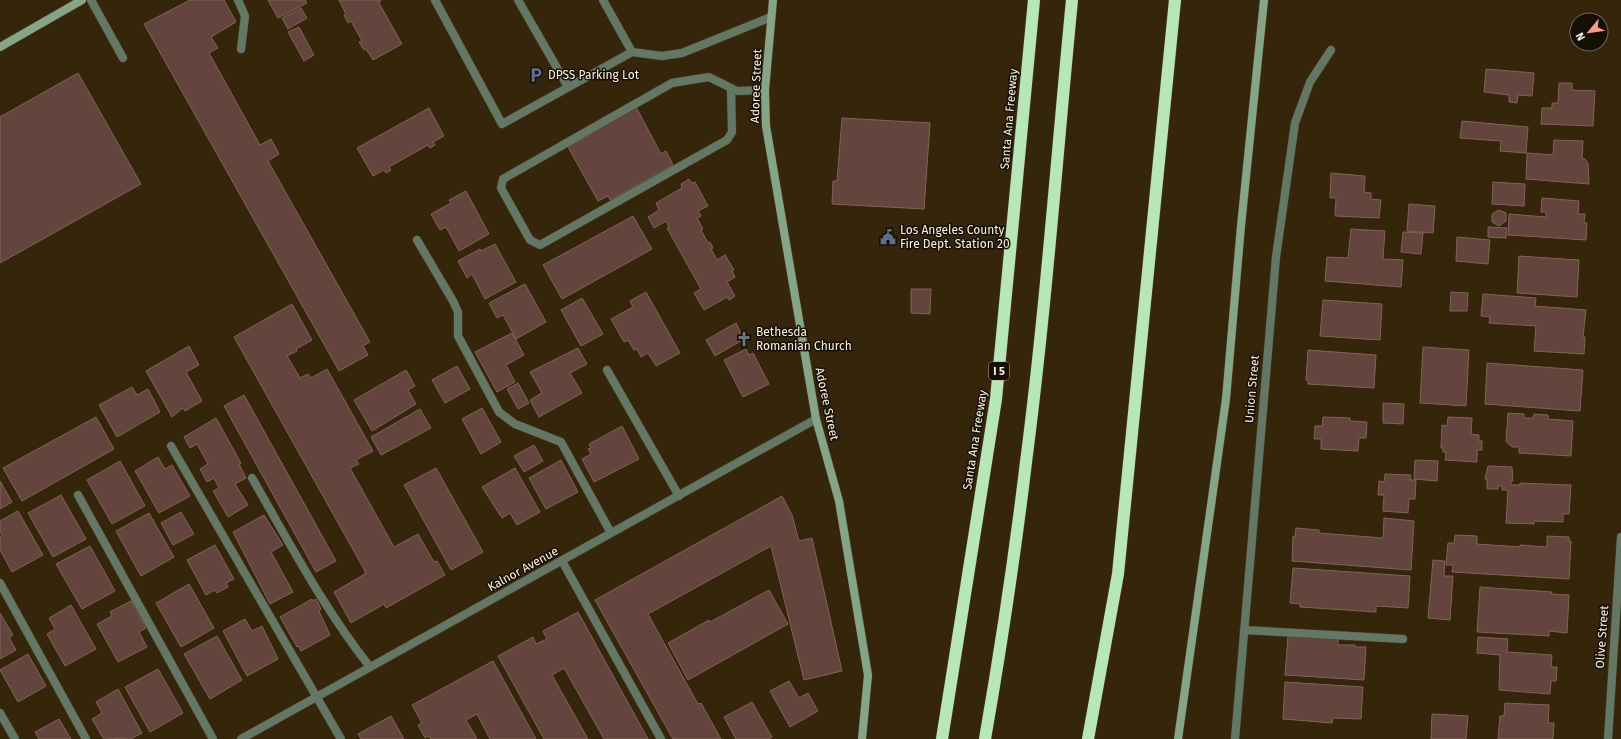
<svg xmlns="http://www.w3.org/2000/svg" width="1621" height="739" viewBox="0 0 1621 739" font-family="'Fira Sans',sans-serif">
<rect width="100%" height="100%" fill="#34250b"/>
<g fill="#64453d" stroke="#836259">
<polygon points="190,0 224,0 236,22 211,37 218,48 209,53 260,145 271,139 279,154 268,161 370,342 363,346 368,355 339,371 144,24"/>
<polygon points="268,0 305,0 307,3 278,18"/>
<polygon points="339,0 381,0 379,3 402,44 373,60 366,49 364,50 359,42 362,41 351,21 348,23 344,15 346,14"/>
<polygon points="301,8 307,18 288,29 282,18"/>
<polygon points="299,27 314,55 304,61 288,32"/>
<polygon points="1486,69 1534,73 1532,96 1518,95 1517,103 1509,102 1509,95 1484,92"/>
<polygon points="78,73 141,184 0,263 0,117"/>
<polygon points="1559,83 1572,83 1572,90 1595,91 1593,126 1541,124 1542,108 1552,108 1552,103 1558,103"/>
<polygon points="635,105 661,154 666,151 673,165 610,200 608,196 598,201 568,147 590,135 588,131"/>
<polygon points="429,108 444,136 433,142 435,145 430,148 428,145 389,167 391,170 386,173 384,170 373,176 357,148"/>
<polygon points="842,118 930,123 924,209 832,204 833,181 837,181"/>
<polygon points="1462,121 1528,127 1526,153 1500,151 1501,141 1460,138"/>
<polygon points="1554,140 1583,141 1582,159 1585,159 1588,163 1589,184 1526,179 1527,153 1553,155"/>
<polygon points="1331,173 1365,176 1364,192 1371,193 1371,199 1381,200 1379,218 1335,216 1336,198 1330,198"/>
<polygon points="689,179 692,183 695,182 708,206 698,211 701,216 697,218 703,229 701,230 708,243 710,242 713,248 711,249 717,260 725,255 734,270 732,271 735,277 727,282 735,296 729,300 727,297 704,310 694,293 701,289 667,228 669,227 666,221 654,228 648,217 659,210 656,203 682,188 681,184"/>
<polygon points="1493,182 1525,184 1524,206 1492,204"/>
<polygon points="466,191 489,234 459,251 446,227 440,230 431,214 451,203 449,200"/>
<polygon points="1542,198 1579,201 1578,214 1585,214 1584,223 1587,223 1586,240 1508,235 1509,214 1546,217 1546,212 1541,212"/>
<polygon points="1409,204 1435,206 1433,233 1407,231"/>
<polygon points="1499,210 1506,213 1506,221 1499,226 1492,222 1492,214"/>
<polygon points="633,216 652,249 562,299 543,265"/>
<polygon points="1488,227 1507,228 1506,238 1488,237"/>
<polygon points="1351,229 1385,231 1383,259 1403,260 1401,287 1325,281 1327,257 1348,258"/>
<polygon points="1403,232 1423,233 1421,254 1401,252"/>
<polygon points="1457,237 1490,240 1488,264 1456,261"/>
<polygon points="495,244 516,282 485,299 472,274 467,278 458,261 480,249 481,251"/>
<polygon points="1519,256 1579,260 1577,297 1517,293"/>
<polygon points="525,284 546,322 516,339 503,315 497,318 489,303"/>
<polygon points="911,289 931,289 930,314 911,313"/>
<polygon points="646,292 680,353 656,366 648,353 641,357 637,349 634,350 628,340 624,342 611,319 633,307 630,301"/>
<polygon points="1451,292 1468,293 1467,311 1450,311"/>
<polygon points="1483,294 1536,298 1535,306 1586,310 1583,337 1585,337 1584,354 1534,351 1536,326 1489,323 1490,317 1481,316"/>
<polygon points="582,298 603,334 581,346 561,310"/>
<polygon points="1323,300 1382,304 1380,340 1320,336"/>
<polygon points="292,304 312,340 296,349 297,351 287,356 300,378 308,374 311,378 327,369 373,451 356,460 359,464 350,468 394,547 418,534 434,562 437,561 445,575 386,608 384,604 351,623 334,592 365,574 365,571 234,337"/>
<polygon points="736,323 744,339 715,356 706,340"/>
<polygon points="512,333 524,355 506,365 515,382 497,392 475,352"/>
<polygon points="189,346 199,365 186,372 202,401 185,411 183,408 172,417 146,371"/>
<polygon points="1423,347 1469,350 1466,406 1420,403"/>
<polygon points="578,348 587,364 570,373 582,393 539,417 530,400 542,393 530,372"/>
<polygon points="746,349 749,355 753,353 769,384 743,397 724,360"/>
<polygon points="1308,350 1376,355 1374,388 1308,384 1308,380 1306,380"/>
<polygon points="1487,363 1583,370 1580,411 1485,404"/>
<polygon points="457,366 470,389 445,403 432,380"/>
<polygon points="406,370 415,386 408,390 416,404 372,431 354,400"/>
<polygon points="518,383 529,403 518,409 507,389"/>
<polygon points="132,387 137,395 148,389 160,412 117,437 99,405"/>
<polygon points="244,395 336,561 316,572 224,406"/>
<polygon points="1383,403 1404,404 1403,424 1383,423"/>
<polygon points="482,408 501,442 481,454 462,419"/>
<polygon points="420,409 431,428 381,455 371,437"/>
<polygon points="1508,413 1524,414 1524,418 1533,418 1534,414 1548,415 1548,419 1573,421 1571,456 1519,453 1519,447 1512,447 1506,441"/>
<polygon points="96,417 114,449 22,501 3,468"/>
<polygon points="1323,417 1350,418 1350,421 1367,422 1366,438 1359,438 1358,451 1321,449 1321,439 1314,439 1315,426 1322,426"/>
<polygon points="1448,417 1472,418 1471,434 1479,435 1479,441 1482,441 1482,450 1477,450 1477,462 1445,460 1446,452 1443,452 1443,448 1441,448 1442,425 1447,426"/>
<polygon points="216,418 241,463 239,464 246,478 235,484 248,505 228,517 213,491 219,488 214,478 207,482 200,469 208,464 197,444 190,448 184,437"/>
<polygon points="622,426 639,459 594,482 582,459 591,454 588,449 591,448 589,444"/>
<polygon points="534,445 543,461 524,472 514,456"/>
<polygon points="158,457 165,469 172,465 190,496 159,513 135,471"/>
<polygon points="561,460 578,492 546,509 529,478"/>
<polygon points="1415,460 1438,461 1437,481 1414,479"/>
<polygon points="120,461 145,506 112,524 87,480"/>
<polygon points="1488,466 1512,467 1513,481 1511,480 1511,485 1520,485 1520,483 1571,485 1569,514 1563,514 1563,522 1534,521 1534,524 1506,523 1508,490 1502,490 1502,486 1498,486 1498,489 1487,489 1487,479 1485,479"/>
<polygon points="436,468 483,552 451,570 404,485"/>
<polygon points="515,468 540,512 517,525 510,513 502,518 482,487"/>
<polygon points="1385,474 1411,475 1410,480 1416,480 1415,499 1409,499 1408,513 1383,511 1384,495 1378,495 1379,481 1384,482"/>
<polygon points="0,481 12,502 0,509"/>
<polygon points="61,495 86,539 53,557 28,513"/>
<polygon points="782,496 792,515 799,541 812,538 842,671 804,680 771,546 648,614 698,704 701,703 721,739 673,739 595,600"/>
<polygon points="18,511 43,555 12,572 0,550 0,537 2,535 0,531 0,521"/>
<polygon points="181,512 194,534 173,545 161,523"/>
<polygon points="149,513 174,557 141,576 116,531"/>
<polygon points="264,515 283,545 271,552 293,592 270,604 233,532"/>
<polygon points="1384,518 1414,521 1411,570 1292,561 1293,536 1295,537 1296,528 1319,530 1319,533 1383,538"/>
<polygon points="1455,535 1477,536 1477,544 1520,547 1520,545 1547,547 1547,536 1569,537 1569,541 1571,541 1569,579 1452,572 1453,565 1446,565 1448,543 1454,543"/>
<polygon points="215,545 234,579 226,583 228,587 217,593 215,590 206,595 187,560"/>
<polygon points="90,546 115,591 82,609 56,564"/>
<polygon points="1433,560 1445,561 1444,576 1453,576 1450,620 1428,618"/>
<polygon points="1293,568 1410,576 1408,608 1376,606 1376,612 1300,607 1300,604 1290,603"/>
<polygon points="189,584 214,628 181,647 156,603"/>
<polygon points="1480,587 1552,592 1551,594 1569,595 1567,633 1549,631 1549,636 1477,632"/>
<polygon points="769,590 788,624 688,680 668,643 709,620 710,622"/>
<polygon points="312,599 313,601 316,599 321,609 319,611 330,635 301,651 298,646 297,647 280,617"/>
<polygon points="131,601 146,628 139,632 147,647 118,662 97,624 112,616 110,612"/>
<polygon points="71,605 96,649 65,666 47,634 55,629 49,618"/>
<polygon points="578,612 648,739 604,739 564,668 552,675 588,739 544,739 498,656 533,637 536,644 547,639 543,631"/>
<polygon points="0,613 13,635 9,637 16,650 0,659"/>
<polygon points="245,619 252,631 262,626 278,659 247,676 223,631"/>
<polygon points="217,636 242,680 210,699 184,654"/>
<polygon points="1288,636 1338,639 1338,645 1355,645 1355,647 1366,647 1364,680 1285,675"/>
<polygon points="1478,637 1508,639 1507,652 1552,655 1551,667 1557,667 1556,681 1551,681 1550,694 1499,690 1500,655 1477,653"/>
<polygon points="28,654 46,686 18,702 0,670"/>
<polygon points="493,661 536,739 490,739 477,714 466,720 477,739 431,739 429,736 425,738 418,725 422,723 412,705"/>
<polygon points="158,669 183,713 150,732 125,687"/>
<polygon points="789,681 799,698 808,693 818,711 790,727 770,691"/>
<polygon points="1285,682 1363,687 1361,719 1333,718 1332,723 1283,719"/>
<polygon points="118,689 142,733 131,739 103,738 92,719 102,713 96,702"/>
<polygon points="752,702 772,737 769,739 736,739 724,717"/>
<polygon points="1505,703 1549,705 1548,723 1554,723 1553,739 1498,739 1500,716 1504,716"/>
<polygon points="1432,714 1468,716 1466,739 1431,739"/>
<polygon points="391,716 404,739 361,739 358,734"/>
<polygon points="59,719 71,739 39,739 35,732"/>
</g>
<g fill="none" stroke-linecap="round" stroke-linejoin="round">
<defs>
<g id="service">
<polyline points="91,0 123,58"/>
<polyline points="238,0 245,16 241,49"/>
<polyline points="435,0 502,124 632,52 603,0"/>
<polyline points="518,0 568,87"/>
<polyline points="632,52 662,56 682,53 771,17"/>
<polyline points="731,88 732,132 727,140 540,245 530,240 501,188 503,179 672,83 709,77 737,91 765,90"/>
<polyline points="417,240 453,301 458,312 458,336 499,412 515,424 561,442 611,533"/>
<polyline points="607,370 679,496"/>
<polyline points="171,446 341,739"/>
<path d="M252 478C289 542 324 609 370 667"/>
<polyline points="78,495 213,739"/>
<polyline points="562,561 661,739"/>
<polyline points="0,583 86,739"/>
<polyline points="1244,630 1403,639"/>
<polyline points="0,713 15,739"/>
</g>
<g id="minor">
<polyline points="241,739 816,419"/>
<polyline points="1235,739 1276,257 1295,123 1310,82 1331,50"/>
<polyline points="1608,739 1621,537"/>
</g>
<g id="secondary">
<polyline points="773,0 765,90 766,126 816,419 839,501 868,675 862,739"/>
<polyline points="0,47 82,0"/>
<polyline points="1178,739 1226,399 1241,226 1264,0"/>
</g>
<g id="motorway">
<polyline points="942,739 996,399 1034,0"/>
<path d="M985 739C1001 647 1015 554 1026 462 1046 308 1057 154 1072 0"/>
<polyline points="1088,739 1118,574 1175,0"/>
</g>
</defs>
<use href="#service" stroke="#504229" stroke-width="9"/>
<use href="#minor" stroke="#504229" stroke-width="9"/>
<use href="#secondary" stroke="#504229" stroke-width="9"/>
<use href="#motorway" stroke="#504229" stroke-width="13"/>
<use href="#service" stroke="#647765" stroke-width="8"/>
<use href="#minor" stroke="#647765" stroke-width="8"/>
<use href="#secondary" stroke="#86a487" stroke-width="8"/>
<use href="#motorway" stroke="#b8e6b9" stroke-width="12"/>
</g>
<defs>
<symbol id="parking-bare" viewBox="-9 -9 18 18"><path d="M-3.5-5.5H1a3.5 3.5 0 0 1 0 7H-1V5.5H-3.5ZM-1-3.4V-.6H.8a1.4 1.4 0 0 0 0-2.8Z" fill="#5c6f8a" stroke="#160f05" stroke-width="2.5" paint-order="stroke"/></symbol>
<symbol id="civic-bare" viewBox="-9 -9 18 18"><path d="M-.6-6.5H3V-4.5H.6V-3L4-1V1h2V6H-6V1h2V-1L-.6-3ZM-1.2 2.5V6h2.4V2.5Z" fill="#5c6f8a" stroke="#160f05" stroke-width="2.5" paint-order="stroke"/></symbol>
<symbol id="church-bare" viewBox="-9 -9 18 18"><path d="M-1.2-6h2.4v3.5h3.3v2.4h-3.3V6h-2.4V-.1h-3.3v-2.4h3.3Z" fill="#6b7280" stroke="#160f05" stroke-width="2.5" paint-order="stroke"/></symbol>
</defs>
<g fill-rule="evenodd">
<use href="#parking-bare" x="525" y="64" width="22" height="22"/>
<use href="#civic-bare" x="877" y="226" width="22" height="22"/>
<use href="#church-bare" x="733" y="328" width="22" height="22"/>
</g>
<g text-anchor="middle" stroke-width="3" stroke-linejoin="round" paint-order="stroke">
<rect fill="#160f05" stroke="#b7aea0" stroke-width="1" x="989" y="362" width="20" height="18" rx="3"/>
<g font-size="11" font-weight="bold" fill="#fcf2e3">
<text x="999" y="375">I 5</text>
</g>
<g font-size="12" fill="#fcf2e3" stroke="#160f05" text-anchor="start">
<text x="548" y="79">DPSS Parking Lot</text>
<text x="900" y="234">Los Angeles County<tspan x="900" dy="14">Fire Dept. Station 20</tspan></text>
<text x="756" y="336">Bethesda<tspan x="756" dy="14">Romanian Church</tspan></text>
</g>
<g font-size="12" fill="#fcf2e3" stroke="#160f05">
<text transform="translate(756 86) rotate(-88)" y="4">Adoree Street</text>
<text transform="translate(1009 119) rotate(-85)" y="4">Santa Ana Freeway</text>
<text transform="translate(1252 389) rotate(-85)" y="4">Union Street</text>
<text transform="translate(827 404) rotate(78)" y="4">Adoree Street</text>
<text transform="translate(975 440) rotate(-81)" y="4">Santa Ana Freeway</text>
<text transform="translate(523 569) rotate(-29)" y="4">Kalnor Avenue</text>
<text transform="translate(1602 637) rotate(-86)" y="4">Olive Street</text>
</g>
</g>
<g transform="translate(1589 32) rotate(241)"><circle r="19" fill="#160f05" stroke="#726a5e"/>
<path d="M0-3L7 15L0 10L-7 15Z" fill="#f49e8a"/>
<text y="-6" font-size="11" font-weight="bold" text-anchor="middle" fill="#fcf2e3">N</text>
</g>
</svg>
